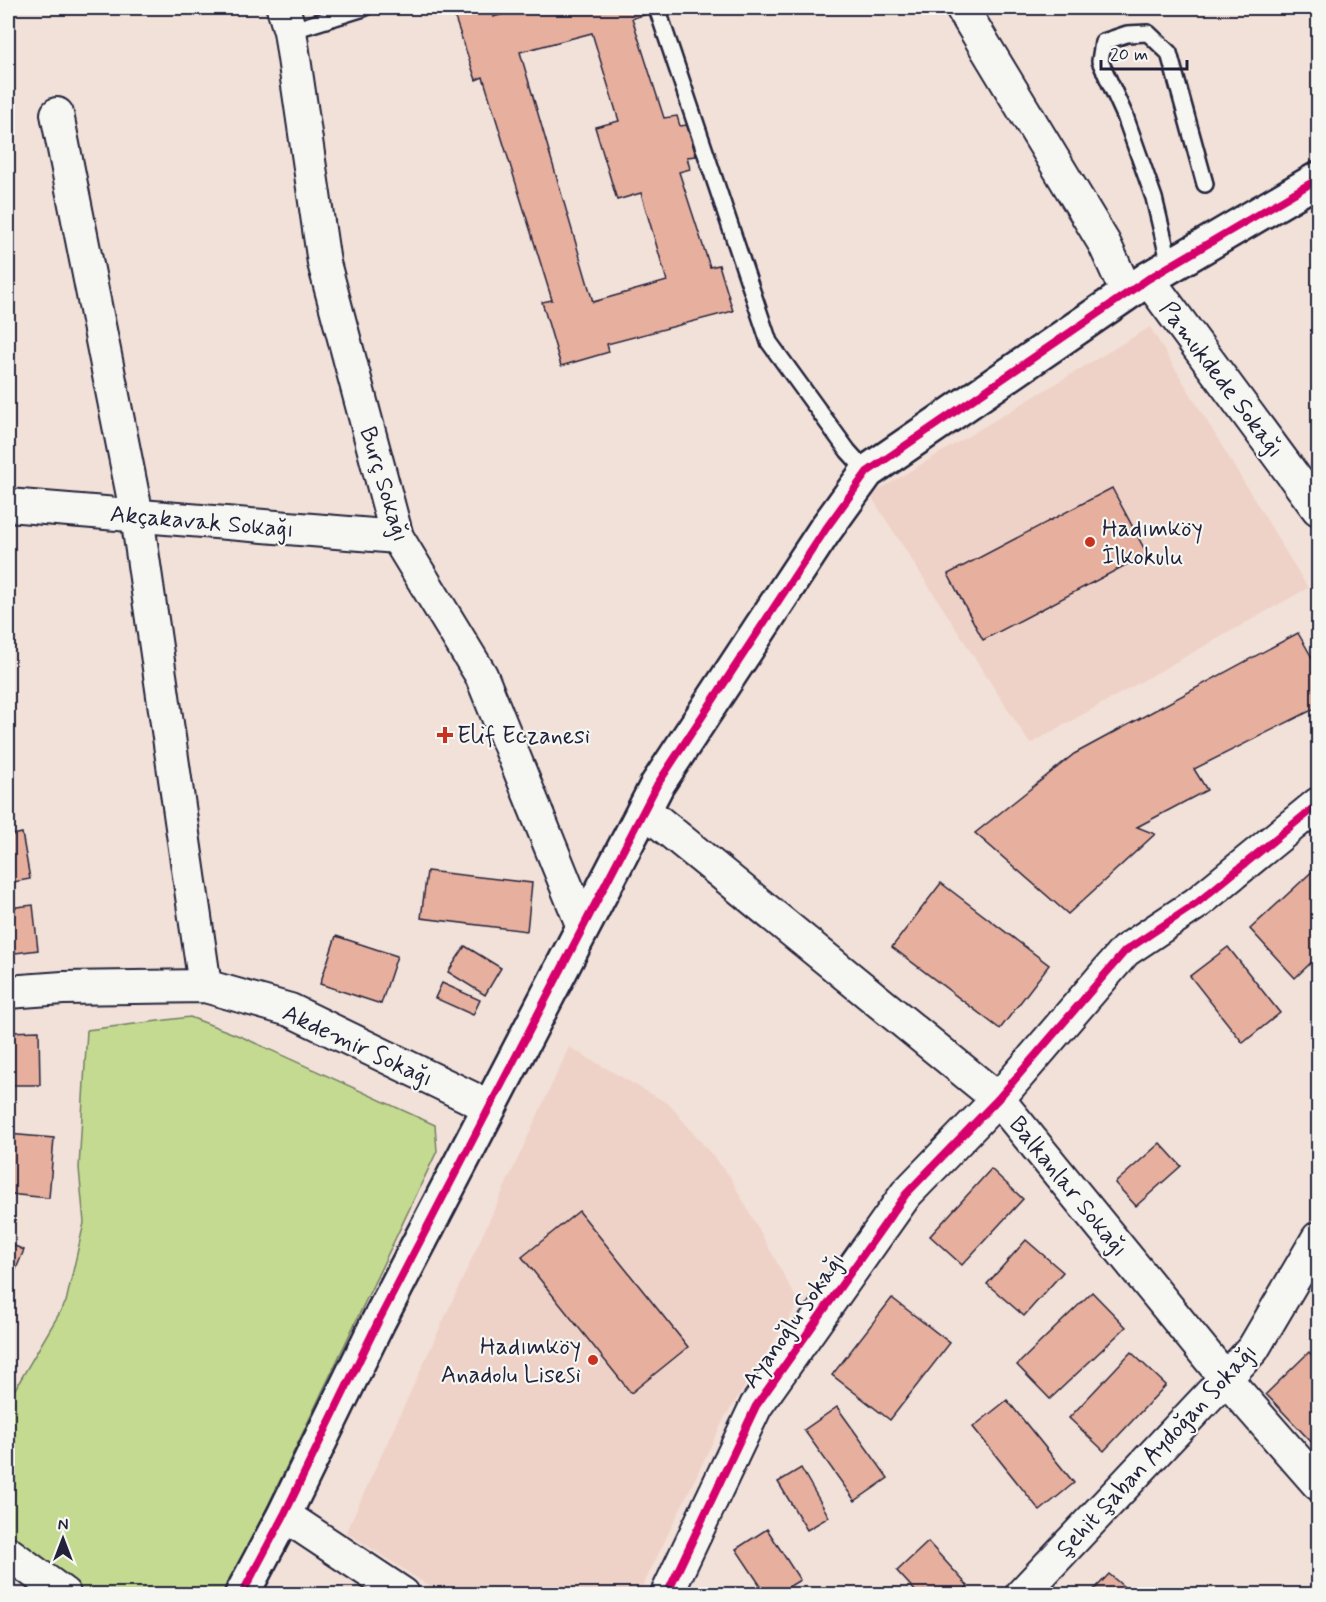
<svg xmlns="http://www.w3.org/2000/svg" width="1326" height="1602" viewBox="0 0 1326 1602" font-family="Mynerve,sans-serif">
<rect width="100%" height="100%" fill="#f2e1d9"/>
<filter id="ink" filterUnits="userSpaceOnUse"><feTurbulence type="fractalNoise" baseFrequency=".0167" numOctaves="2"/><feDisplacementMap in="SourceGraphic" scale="12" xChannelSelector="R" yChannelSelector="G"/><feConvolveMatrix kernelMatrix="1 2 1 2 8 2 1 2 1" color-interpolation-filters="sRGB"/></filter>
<g filter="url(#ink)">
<g fill="#efd2c7">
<polygon points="1150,327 1308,588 1030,744 870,495"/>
<polygon points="569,1047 669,1104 729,1175 799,1303 725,1417 639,1594 441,1594 346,1532"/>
</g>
<polygon fill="#c4da90" stroke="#737e66" stroke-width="1.5" points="190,1017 242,1037 435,1125 437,1151 226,1594 82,1594 8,1532 8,1401 66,1302 84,1223 79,1168 87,1030"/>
<g fill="#e7af9e" stroke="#22223b" stroke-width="1.5" fill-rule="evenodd">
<path d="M491 8 493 17 525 8H643L645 15 632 18 664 118 677 116 680 126 687 125 696 156 687 157 690 169 679 172 710 267 719 265 733 311 607 344 609 352 561 366 542 302 552 300 483 77 476 80 455 18ZM592 33 619 121 595 127 617 200 641 193 667 281 593 302 520 52Z"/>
<polygon points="1112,488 1147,554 983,640 948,574"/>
<polygon points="1298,633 1318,668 1318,707 1194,769 1207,790 1137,827 1155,834 1068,914 975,833 1074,754"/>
<polygon points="22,833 30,879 8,883 8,836"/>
<polygon points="1318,866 1318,956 1295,978 1250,929"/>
<polygon points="427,871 532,883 527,931 421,918"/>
<polygon points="941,883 1049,965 1000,1029 892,947"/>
<polygon points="33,905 38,950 8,954 8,908"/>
<polygon points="336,936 397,956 381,1004 320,984"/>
<polygon points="465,946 501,968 485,995 448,972"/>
<polygon points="1228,947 1280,1013 1243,1043 1190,976"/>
<polygon points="442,983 480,1000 473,1015 435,998"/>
<polygon points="39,1031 40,1085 8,1085 8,1032"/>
<polygon points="8,1134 54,1138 49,1198 8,1194"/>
<polygon points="1160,1143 1181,1166 1136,1206 1115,1183"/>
<polygon points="991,1169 1023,1199 962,1265 930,1236"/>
<polygon points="579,1211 688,1347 631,1393 522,1257"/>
<polygon points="1026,1240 1063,1272 1024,1316 987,1284"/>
<polygon points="8,1243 24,1250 8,1288"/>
<polygon points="1092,1292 1126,1327 1050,1399 1017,1365"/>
<polygon points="892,1298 950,1343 890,1420 832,1375"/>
<polygon points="1131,1352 1166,1385 1104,1451 1069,1418"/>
<polygon points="1309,1352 1318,1362 1318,1449 1266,1394"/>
<polygon points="1007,1400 1074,1483 1040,1511 973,1427"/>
<polygon points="837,1407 888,1478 855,1501 804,1430"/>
<polygon points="801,1468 829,1517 807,1530 778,1482"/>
<polygon points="767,1529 800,1580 777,1594 766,1594 736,1549"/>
<polygon points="928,1542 968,1586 959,1594 918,1594 897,1571"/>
<polygon points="1109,1574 1132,1594 1090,1594"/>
</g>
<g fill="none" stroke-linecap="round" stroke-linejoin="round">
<defs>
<g id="service">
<polyline points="657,8 769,342 848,451 867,472"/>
<polyline points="290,31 364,8"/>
<polyline points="1170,265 1154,198 1125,116 1100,61 1103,42 1127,34 1148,33 1169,53 1205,184"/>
</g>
<g id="minor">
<polyline points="283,8 290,31 324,263 397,537 481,675 583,927"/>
<polyline points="962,8 1104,243 1127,293"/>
<polyline points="57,114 137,516 205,986"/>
<polyline points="1148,279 1318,509"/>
<polyline points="8,505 397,537"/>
<polyline points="644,810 998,1099 1226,1379 1318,1484"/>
<polyline points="8,992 63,988 205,986 290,1010 490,1107"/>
<polyline points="284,1515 403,1594"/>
<polyline points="8,1553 64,1594"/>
<polyline points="667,1594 756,1406 906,1194 998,1099 1125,951 1197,903 1318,804"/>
<polyline points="1022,1594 1253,1349 1318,1238"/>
</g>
<polyline id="tertiary" points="242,1594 284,1515 378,1322 657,785 825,530 867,472 1148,279 1318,179"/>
</defs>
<use href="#service" stroke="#22223b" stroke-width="20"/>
<use href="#minor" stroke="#22223b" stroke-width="36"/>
<use href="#tertiary" stroke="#22223b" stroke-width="38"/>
<use href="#service" stroke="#f6f6f2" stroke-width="15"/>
<use href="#minor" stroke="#f6f6f2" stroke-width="32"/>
<use href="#tertiary" stroke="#f6f6f2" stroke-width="33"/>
<defs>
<g id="cycleway">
<polyline points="242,1594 284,1515 378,1322 657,785 825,530 867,472 1148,279 1318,179"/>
<polyline points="667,1594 756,1406 906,1194 998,1099 1125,951 1197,903 1318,804"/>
</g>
</defs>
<use href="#cycleway" stroke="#f6f6f2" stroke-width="11"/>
<use href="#cycleway" stroke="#d6006c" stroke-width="8"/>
</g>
</g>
<g fill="#c8321e" stroke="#f6f6f2" stroke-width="2">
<circle cx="1090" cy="542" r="6"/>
<path d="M442 726h6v6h6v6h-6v6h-6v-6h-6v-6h6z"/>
<circle cx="593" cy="1360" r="6"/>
</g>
<g text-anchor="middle" stroke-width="4.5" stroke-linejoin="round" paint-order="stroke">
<g font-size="24" fill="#22223b" stroke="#f6f6f2">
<text transform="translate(1222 379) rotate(53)" y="8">Pamukdede Sokağı</text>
<text transform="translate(385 484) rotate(73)" y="8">Burç Sokağı</text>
<text transform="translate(202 521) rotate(5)" y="8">Akçakavak Sokağı</text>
<text transform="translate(358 1045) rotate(25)" y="8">Akdemir Sokağı</text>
<text transform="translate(1069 1186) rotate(51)" y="8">Balkanlar Sokağı</text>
<text transform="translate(793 1320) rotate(-55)" y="8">Ayanoğlu Sokağı</text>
<text transform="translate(1156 1450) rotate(-47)" y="8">Şehit Şaban Aydoğan Sokağı</text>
</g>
<g font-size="24" fill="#22223b" stroke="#f6f6f2" text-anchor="start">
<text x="1102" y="536">Hadımköy<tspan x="1102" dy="28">İlkokulu</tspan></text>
<text x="457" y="743">Elif Eczanesi</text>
<text x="581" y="1354" text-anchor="end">Hadımköy<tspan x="581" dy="28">Anadolu Lisesi</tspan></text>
</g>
</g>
<rect width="1326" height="1602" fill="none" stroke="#f6f6f2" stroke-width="30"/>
<rect x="15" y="15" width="1296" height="1572" fill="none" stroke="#22223b" stroke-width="2" filter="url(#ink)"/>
<g transform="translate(63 1539)" stroke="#f6f6f2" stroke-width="4.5" paint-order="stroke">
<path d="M0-4.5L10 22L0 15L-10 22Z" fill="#22223b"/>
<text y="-9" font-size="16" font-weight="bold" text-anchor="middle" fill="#22223b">N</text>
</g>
<path d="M1101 60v9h86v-9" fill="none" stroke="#22223b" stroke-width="3"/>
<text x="1110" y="60" font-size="18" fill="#22223b" stroke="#f6f6f2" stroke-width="4.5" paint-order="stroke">20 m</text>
</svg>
